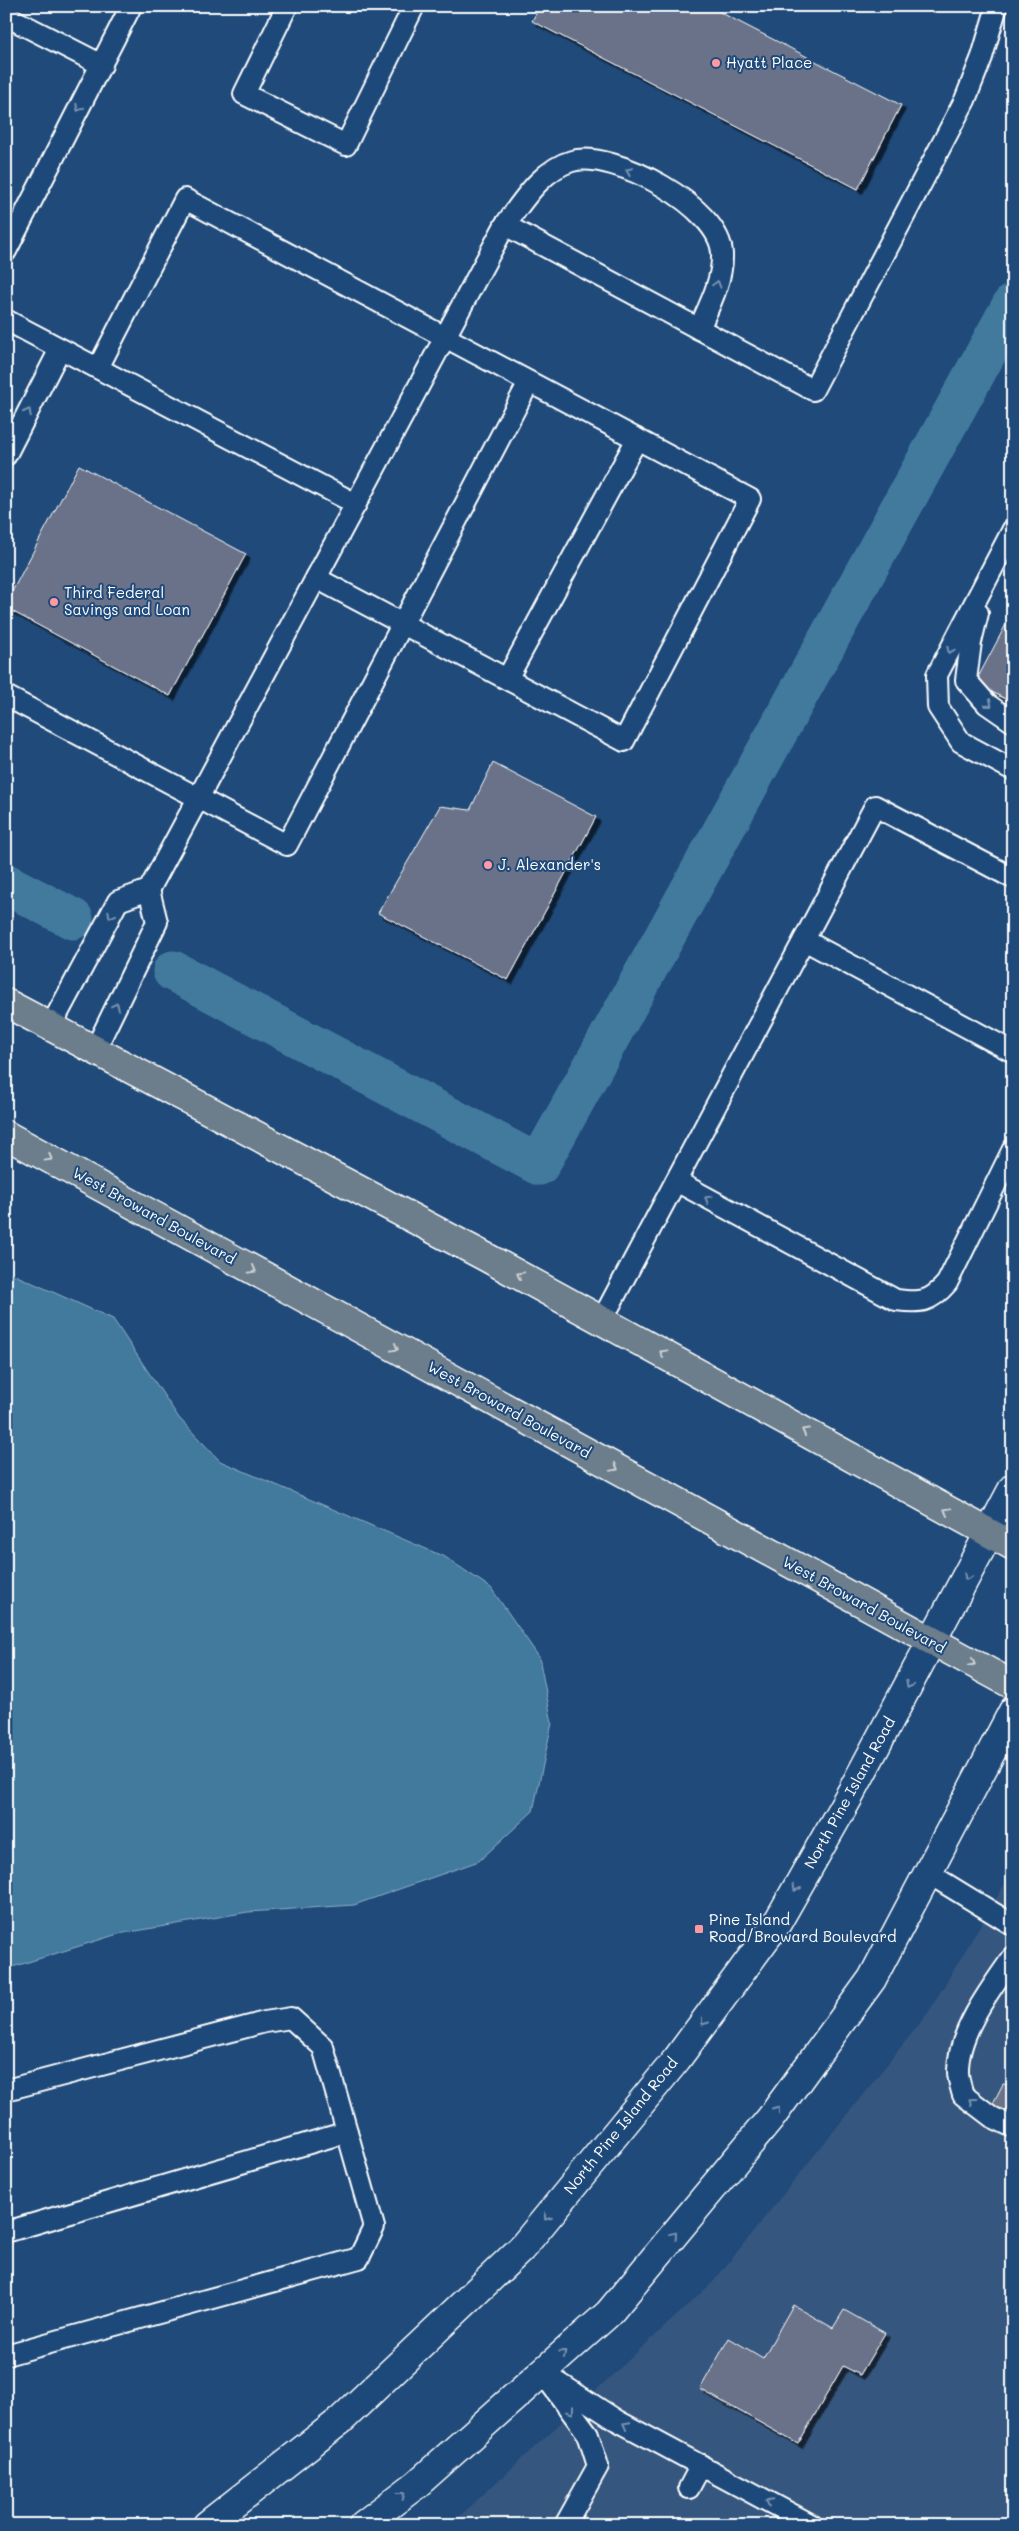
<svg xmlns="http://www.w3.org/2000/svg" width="1019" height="2531" viewBox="0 0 1019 2531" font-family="Mali,sans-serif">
<defs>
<filter id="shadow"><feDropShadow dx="4.5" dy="4.5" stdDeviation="0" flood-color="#0009"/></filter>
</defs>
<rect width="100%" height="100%" fill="#1f4a7a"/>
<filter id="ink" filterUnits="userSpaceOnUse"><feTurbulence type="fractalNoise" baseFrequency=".02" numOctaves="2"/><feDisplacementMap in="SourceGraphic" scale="10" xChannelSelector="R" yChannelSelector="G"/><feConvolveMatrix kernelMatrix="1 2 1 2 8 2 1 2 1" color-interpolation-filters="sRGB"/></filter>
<g filter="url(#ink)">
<polygon fill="#35567e" points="1013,1870 1013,2525 450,2525 713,2282 928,2013"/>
<polygon fill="#427a9e" stroke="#8eafc5" points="6,1271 113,1319 179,1418 220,1461 445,1557 491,1588 539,1657 552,1723 533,1811 479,1861 354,1905 248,1912 118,1934 6,1969"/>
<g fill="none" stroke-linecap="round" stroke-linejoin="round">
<g stroke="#427a9e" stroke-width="41">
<polyline points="6,884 73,919"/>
<polyline points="173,971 539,1165 1013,304"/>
</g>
</g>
<g fill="#697289" stroke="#fff" filter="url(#shadow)">
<polygon points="540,6 708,6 901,105 858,189 532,21"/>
<polygon points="79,465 246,554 170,696 6,608 6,603"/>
<polygon points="1013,611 1013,703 975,683"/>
<polygon points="493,763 596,817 508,980 378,913 440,806 470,810"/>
<polygon points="1003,2084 1013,2085 1013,2122 989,2111"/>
<polygon points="793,2305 833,2328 844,2310 885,2333 860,2375 843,2366 798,2444 700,2389 729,2338 763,2358"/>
</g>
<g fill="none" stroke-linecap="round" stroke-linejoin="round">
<defs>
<g id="lane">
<polyline points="287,6 244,94 346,145 414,6"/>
<polyline points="6,16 102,65"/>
<polyline points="505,225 813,390 965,100 982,57 997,6"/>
<polyline points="6,251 131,6"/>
<polyline points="6,320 356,504"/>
<polyline points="98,368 185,199 750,499 624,741 316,578"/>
<polyline points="6,455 60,349"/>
<polyline points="1013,529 937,675 938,707 961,742 1013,770"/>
<polyline points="978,613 971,642 966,680 987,704 1013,722"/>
<polyline points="507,679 637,439"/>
<polyline points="6,696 287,845 529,382"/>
<polyline points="804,940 1013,1052"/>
<path d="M51 1026 118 901 149 890 505 225C522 202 542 169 572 161 614 150 721 207 722 254 723 280 709 306 699 329"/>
<polyline points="95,1050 157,922 149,890"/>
<path d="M676 1181 896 1300C920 1303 930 1303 947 1283L1013 1149"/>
<polyline points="602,1320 875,806 1013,878"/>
<polyline points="928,1873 1013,1925"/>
<path d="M1013 1957C991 1988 957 2033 958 2072 958 2079 961 2088 963 2095L992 2117 1013 2127"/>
<polyline points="6,2090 265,2022 291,2018 323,2047 374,2227 359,2258 6,2355"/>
<polyline points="6,2232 347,2132"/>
<polyline points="542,2372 616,2420 812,2525"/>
<polyline points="551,2384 588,2434 598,2466 565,2525"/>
<polyline points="689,2488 701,2465"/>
</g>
<g id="secondary">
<polyline points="207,2525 341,2420 521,2249 677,2059 777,1923 851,1793 1013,1488"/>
<polyline points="363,2525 417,2484 609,2313 770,2119 872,1979 1013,1711"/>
</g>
<g id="primary">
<polyline points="6,1003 484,1256 1013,1546"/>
<polyline points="6,1135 1013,1685"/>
</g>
</defs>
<use href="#lane" stroke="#fff" stroke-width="24"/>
<use href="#secondary" stroke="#fff" stroke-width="31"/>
<use href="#primary" stroke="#fff" stroke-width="31"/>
<use href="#lane" stroke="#1f4a7a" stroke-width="20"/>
<use href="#secondary" stroke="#1f4a7a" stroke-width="28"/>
<use href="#primary" stroke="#6c7d8b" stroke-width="28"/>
</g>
<defs><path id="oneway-chevron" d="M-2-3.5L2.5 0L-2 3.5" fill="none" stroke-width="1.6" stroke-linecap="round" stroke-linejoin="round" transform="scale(1.25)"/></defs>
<g stroke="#7992af">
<use href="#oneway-chevron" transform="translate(79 108) rotate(117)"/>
<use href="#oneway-chevron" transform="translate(629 171) rotate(-157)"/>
<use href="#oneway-chevron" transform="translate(717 284) rotate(-74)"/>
<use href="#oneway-chevron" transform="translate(28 412) rotate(-63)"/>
<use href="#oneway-chevron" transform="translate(950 650) rotate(117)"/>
<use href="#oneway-chevron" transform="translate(989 704) rotate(40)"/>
<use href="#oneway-chevron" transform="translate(111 915) rotate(118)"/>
<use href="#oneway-chevron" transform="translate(116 1006) rotate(-64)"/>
<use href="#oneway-chevron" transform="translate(708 1199) rotate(-151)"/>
<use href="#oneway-chevron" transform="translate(967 1577) rotate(118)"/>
<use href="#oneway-chevron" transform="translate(909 1685) rotate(118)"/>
<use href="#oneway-chevron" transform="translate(796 1888) rotate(120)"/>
<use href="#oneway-chevron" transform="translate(704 2022) rotate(126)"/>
<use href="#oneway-chevron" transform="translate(972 2101) rotate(-144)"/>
<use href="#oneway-chevron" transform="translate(777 2109) rotate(-54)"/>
<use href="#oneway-chevron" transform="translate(547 2217) rotate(129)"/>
<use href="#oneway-chevron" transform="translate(674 2235) rotate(-50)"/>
<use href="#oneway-chevron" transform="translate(563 2353) rotate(-42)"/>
<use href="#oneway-chevron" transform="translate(571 2411) rotate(53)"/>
<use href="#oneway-chevron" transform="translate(626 2425) rotate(-152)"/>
<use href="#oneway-chevron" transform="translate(402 2495) rotate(-37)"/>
<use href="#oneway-chevron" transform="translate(769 2502) rotate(-152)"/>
</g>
<g stroke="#ccd2d6">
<use href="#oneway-chevron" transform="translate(49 1158) rotate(29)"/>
<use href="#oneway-chevron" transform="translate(253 1270) rotate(29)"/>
<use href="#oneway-chevron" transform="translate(520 1275) rotate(-151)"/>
<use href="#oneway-chevron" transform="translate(395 1348) rotate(29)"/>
<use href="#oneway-chevron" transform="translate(663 1353) rotate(-151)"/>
<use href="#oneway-chevron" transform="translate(805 1431) rotate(-151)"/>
<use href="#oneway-chevron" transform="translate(615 1468) rotate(29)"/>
<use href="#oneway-chevron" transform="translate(947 1511) rotate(-151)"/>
<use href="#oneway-chevron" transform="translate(972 1663) rotate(28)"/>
</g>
</g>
<g fill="#ff9aa2" stroke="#1f4a7a" stroke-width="2">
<circle cx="716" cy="63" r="5"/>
<circle cx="54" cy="602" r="5"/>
<circle cx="488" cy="865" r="5"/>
<rect x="694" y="1924" width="10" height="10" rx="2.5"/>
</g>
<g text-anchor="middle" stroke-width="4" stroke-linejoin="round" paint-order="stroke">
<g font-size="15" fill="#fff" stroke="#1f4a7a" text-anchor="start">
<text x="726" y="68">Hyatt Place</text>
<text x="64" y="598">Third Federal<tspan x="64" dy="17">Savings and Loan</tspan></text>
<text x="498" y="870">J. Alexander's</text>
<text x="709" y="1925">Pine Island<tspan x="709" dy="17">Road/Broward Boulevard</tspan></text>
</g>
<g font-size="15" fill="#fff" stroke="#1f4a7a">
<text transform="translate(154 1216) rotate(29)" y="5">West Broward Boulevard</text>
<text transform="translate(509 1410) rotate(29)" y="5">West Broward Boulevard</text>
<text transform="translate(864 1605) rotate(29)" y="5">West Broward Boulevard</text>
<text transform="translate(850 1793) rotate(-61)" y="5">North Pine Island Road</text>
<text transform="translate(621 2126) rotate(-51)" y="5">North Pine Island Road</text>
</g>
</g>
<rect width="1019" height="2531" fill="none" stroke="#1f4a7a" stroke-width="25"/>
<rect x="12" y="12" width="994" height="2506" fill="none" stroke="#fff" stroke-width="2" filter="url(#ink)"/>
</svg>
